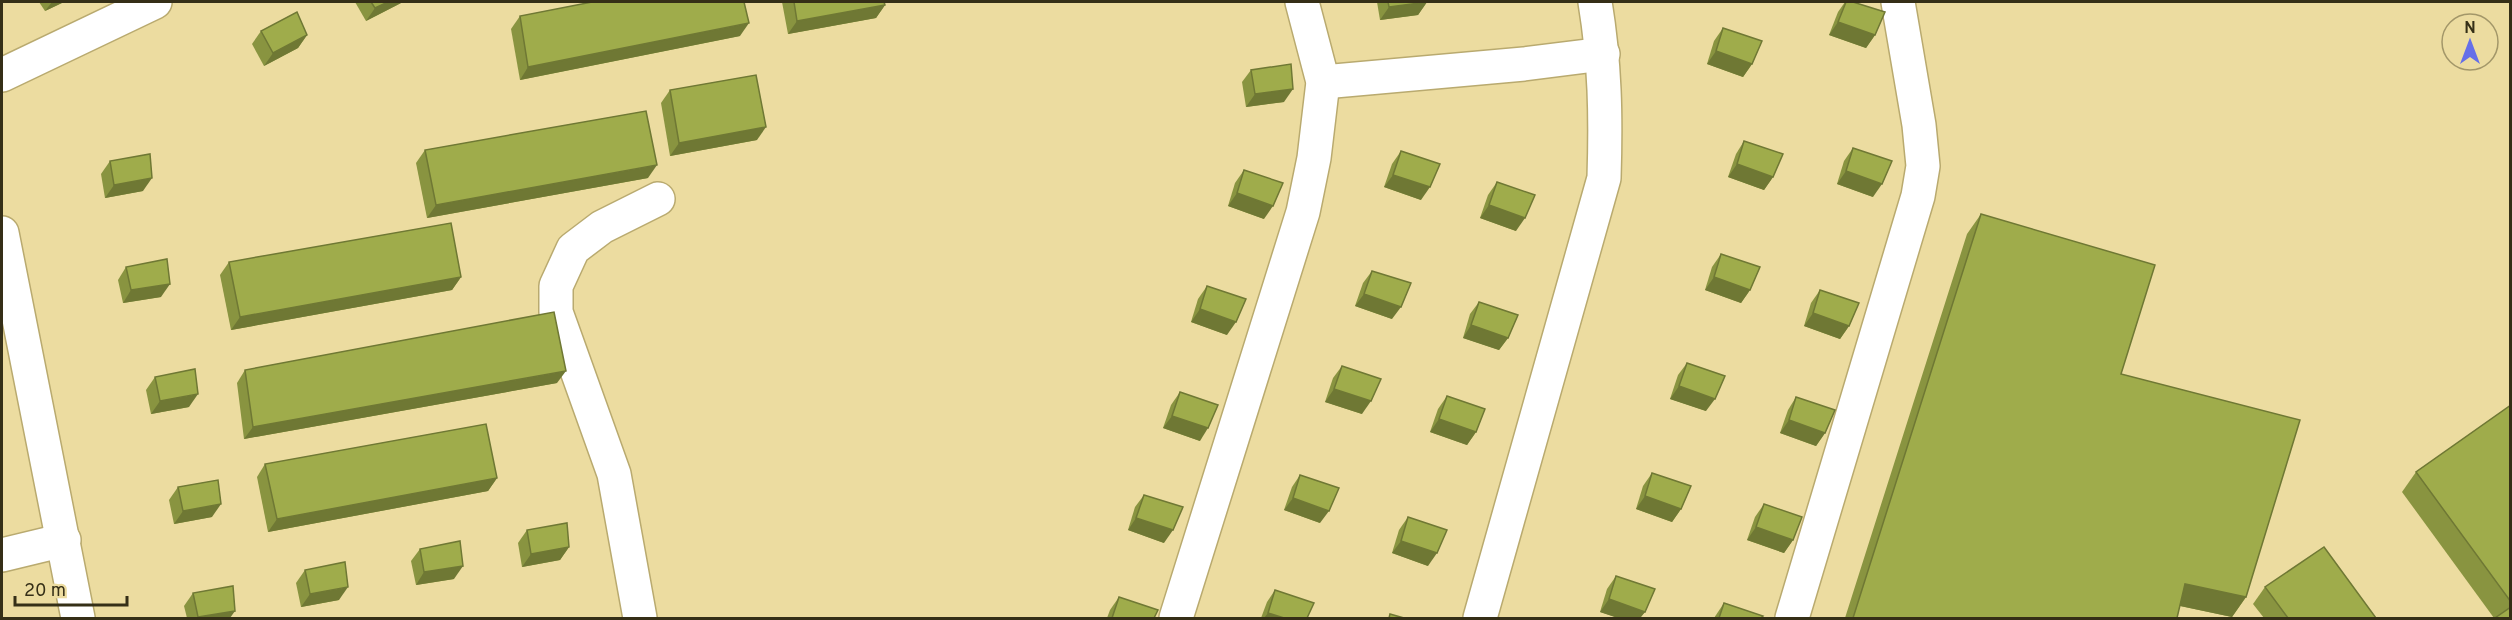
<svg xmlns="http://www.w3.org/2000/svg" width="2512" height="620" viewBox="0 0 2512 620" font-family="Overpass,sans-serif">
<rect width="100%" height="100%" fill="#ecdca0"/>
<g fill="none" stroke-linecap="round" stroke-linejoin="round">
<defs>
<g id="street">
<polyline points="2,75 155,2"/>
<polyline points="1323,82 1524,64 1603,54"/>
<polyline points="2,233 78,618"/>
<polyline points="2,555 64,540"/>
<polyline points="640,618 614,474 556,312 556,286 573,249 602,227 658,199"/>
<polyline points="1176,618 1303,212 1314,158 1323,82 1302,2"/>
<path d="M1480 618 1604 178C1606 116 1605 63 1595 2"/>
<polyline points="1792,618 1918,196 1923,166 1919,125 1898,2"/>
</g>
</defs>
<use href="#street" stroke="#b9aa6f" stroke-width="36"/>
<use href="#street" stroke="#fff" stroke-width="33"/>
</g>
<g fill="#899440">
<polygon points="39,2 64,2 45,11"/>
<polygon points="355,2 402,2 401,3 366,21"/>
<polygon points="782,2 884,2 885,5 876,18 788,34"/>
<polygon points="1377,2 1427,2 1418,15 1380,20"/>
<polygon points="1845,2 1853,2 1875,35 1866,48 1829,35 1838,12"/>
<polygon points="520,16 740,36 520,80 511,29"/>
<polygon points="1723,28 1752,64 1743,77 1707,64 1714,41"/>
<polygon points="261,31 307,35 298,48 264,66 252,44"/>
<polygon points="1251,70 1284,102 1246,107 1242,82"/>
<polygon points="670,90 757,140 670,156 661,103"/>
<polygon points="1744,141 1773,177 1764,190 1728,177 1736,154"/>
<polygon points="1853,148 1873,197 1837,184 1844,161"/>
<polygon points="425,150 648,178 427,218 416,163"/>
<polygon points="1401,151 1421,200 1384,187 1392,164"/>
<polygon points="110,161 143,191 105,198 101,174"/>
<polygon points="1244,170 1264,219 1228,206 1235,183"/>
<polygon points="1497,182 1516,231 1480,218 1488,195"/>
<polygon points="1981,214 2121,374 2246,597 2232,617 2180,606 2177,618 1845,618 1967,234"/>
<polygon points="1721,254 1750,290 1741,303 1705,290 1712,267"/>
<polygon points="229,262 461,277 452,290 231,330 220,275"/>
<polygon points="126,267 161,297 123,303 118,280"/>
<polygon points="1372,271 1392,319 1355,306 1363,283"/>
<polygon points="1207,286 1227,335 1191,322 1198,299"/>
<polygon points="1820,290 1849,326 1840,339 1804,326 1811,303"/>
<polygon points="1479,302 1508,338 1499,350 1463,338 1470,314"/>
<polygon points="1687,363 1706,411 1670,399 1678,375"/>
<polygon points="1342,366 1362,414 1325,402 1333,378"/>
<polygon points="245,370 557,383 244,439 237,383"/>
<polygon points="155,377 189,407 151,414 146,390"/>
<polygon points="1180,392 1200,441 1163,428 1171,405"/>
<polygon points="1447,396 1476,432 1467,445 1430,432 1438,409"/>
<polygon points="1796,397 1825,433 1816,446 1780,433 1788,410"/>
<polygon points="2511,405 2511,618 2494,618 2402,492 2416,472"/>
<polygon points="265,464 497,478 488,491 268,532 257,477"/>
<polygon points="1652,473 1681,509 1672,522 1636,509 1643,486"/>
<polygon points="1300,475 1320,523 1284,510 1292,487"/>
<polygon points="178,487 212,517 174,524 169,500"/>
<polygon points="1144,495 1164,543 1128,530 1135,507"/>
<polygon points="1764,504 1793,540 1784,553 1747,540 1755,517"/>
<polygon points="1408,517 1428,566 1392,553 1399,530"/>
<polygon points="527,530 569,547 560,560 522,567 518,543"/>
<polygon points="420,549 454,579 416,585 411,561"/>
<polygon points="305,570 339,600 301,607 296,583"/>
<polygon points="1616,576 1645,612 1640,618 1618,618 1600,612 1607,589"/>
<polygon points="2265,587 2376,618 2264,618 2253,604"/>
<polygon points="1275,590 1307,618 1261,618 1267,602"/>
<polygon points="193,593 230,618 187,618 184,606"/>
<polygon points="1119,597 1154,618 1107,618 1110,610"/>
<polygon points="1724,603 1761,618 1714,618"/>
</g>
<g fill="#6f7834">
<polygon points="52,2 64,2 45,11"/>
<polygon points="388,2 402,2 401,3 366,21 375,8"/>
<polygon points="1427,2 1418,15 1380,20 1389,7"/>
<polygon points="885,5 876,18 788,34 797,21"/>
<polygon points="1838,22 1875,35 1866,48 1829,35"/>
<polygon points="749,23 740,36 520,80 528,67"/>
<polygon points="307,35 298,48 264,66 273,53"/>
<polygon points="1716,51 1752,64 1743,77 1707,64"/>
<polygon points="1293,89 1284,102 1246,107 1255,94"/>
<polygon points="766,127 757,140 670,156 679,143"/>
<polygon points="1737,164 1773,177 1764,190 1728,177"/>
<polygon points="657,165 648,178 427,218 436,205"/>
<polygon points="1846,171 1882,184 1873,197 1837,184"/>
<polygon points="1393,175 1430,187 1421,200 1384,187"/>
<polygon points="152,178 143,191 105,198 114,185"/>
<polygon points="1237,193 1273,206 1264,219 1228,206"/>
<polygon points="1489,205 1525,218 1516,231 1480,218"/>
<polygon points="461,277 452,290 231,330 240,317"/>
<polygon points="1714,277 1750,290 1741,303 1705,290"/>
<polygon points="170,284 161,297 123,303 131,290"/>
<polygon points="1364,294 1401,307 1392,319 1355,306"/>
<polygon points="1200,309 1236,322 1227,335 1191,322"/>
<polygon points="1813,313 1849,326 1840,339 1804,326"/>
<polygon points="1471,325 1508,338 1499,350 1463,338"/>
<polygon points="566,371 557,383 244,439 253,427"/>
<polygon points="1679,386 1715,399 1706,411 1670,399"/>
<polygon points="1334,389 1371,401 1362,414 1325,402"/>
<polygon points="198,394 189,407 151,414 160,401"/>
<polygon points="1172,416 1208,428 1200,441 1163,428"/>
<polygon points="1439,419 1476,432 1467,445 1430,432"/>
<polygon points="1789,420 1825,433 1816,446 1780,433"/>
<polygon points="497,478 488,491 268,532 277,519"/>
<polygon points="1645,496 1681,509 1672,522 1636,509"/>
<polygon points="1293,498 1329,511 1320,523 1284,510"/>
<polygon points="221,504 212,517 174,524 183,511"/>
<polygon points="1136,518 1173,530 1164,543 1128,530"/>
<polygon points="1756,527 1793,540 1784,553 1747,540"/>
<polygon points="1401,541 1437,553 1428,566 1392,553"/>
<polygon points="569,547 560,560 522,567 531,554"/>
<polygon points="463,566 454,579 416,585 424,572"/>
<polygon points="2185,584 2246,597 2232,617 2171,604"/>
<polygon points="348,587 339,600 301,607 310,594"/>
<polygon points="1609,599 1645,612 1640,618 1618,618 1600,612"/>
<polygon points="235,611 230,618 197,618 198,617"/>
<polygon points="1268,613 1284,618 1264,618"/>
</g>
<g fill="#9fac4b" stroke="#6f7834" stroke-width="1.5">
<polygon points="371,2 388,2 375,8"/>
<polygon points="592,2 744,2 749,23 528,67 520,16"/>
<polygon points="794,2 884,2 885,5 797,21"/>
<polygon points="1388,2 1427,2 1389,7"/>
<polygon points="1846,2 1853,2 1885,12 1875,35 1838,22"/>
<polygon points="297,12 307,35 273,53 261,31"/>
<polygon points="1723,28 1762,41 1752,64 1716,51"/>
<polygon points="1291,64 1293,89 1255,94 1251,70"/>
<polygon points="756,75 766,127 679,143 670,90"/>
<polygon points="646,111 657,165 436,205 425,150"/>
<polygon points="1744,141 1783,154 1773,177 1737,164"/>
<polygon points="1853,148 1892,161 1882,184 1846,171"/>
<polygon points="1401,151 1440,164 1430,187 1393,175"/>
<polygon points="150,154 152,178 114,185 110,161"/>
<polygon points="1244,170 1283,183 1273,206 1237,193"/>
<polygon points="1497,182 1535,195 1525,218 1489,205"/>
<polygon points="1981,214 2155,265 2121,374 2300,420 2246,597 2185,584 2177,618 1853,618"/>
<polygon points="451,223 461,277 240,317 229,262"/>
<polygon points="1721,254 1760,267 1750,290 1714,277"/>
<polygon points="167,259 170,284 131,290 126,267"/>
<polygon points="1372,271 1411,283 1401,307 1364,294"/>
<polygon points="1207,286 1246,299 1236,322 1200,309"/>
<polygon points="1820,290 1859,303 1849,326 1813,313"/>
<polygon points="1479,302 1518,315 1508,338 1471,325"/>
<polygon points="554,312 566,371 253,427 245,370"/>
<polygon points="1687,363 1725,376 1715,399 1679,386"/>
<polygon points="1342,366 1381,379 1371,401 1334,389"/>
<polygon points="195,369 198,394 160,401 155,377"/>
<polygon points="1180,392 1218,405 1208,428 1172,416"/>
<polygon points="1447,396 1485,409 1476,432 1439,419"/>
<polygon points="1796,397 1835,410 1825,433 1789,420"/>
<polygon points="2511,405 2511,602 2416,472"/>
<polygon points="486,424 497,478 277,519 265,464"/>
<polygon points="1652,473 1691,486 1681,509 1645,496"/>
<polygon points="1300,475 1339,488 1329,511 1293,498"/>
<polygon points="218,480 221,504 183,511 178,487"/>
<polygon points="1144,495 1183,507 1173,530 1136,518"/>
<polygon points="1764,504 1802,517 1793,540 1756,527"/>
<polygon points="1408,517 1447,530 1437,553 1401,541"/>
<polygon points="567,523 569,547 531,554 527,530"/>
<polygon points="460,541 463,566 424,572 420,549"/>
<polygon points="2324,547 2376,618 2288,618 2265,587"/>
<polygon points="345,562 348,587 310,594 305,570"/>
<polygon points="1616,576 1655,589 1645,612 1609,599"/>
<polygon points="233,586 235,611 198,617 193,593"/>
<polygon points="1275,590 1314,603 1307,618 1284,618 1268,613"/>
<polygon points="1119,597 1158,610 1154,618 1112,618"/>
<polygon points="1724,603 1763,616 1761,618 1719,618"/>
<polygon points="2511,607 2511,618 2495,618"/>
<polygon points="1390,614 1404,618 1389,618"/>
</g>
<rect width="2512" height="620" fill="none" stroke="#352f17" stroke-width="6"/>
<g transform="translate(2470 42)"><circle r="28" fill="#ecdca0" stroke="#a39769" stroke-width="1.5"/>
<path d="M0-4.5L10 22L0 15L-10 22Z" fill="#656fe8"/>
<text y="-9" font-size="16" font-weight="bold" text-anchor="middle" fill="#352f17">N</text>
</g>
<path d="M15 596v9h112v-9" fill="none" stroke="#352f17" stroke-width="3"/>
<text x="24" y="596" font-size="18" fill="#352f17" stroke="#ecdca0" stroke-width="4.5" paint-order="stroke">20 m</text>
</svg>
